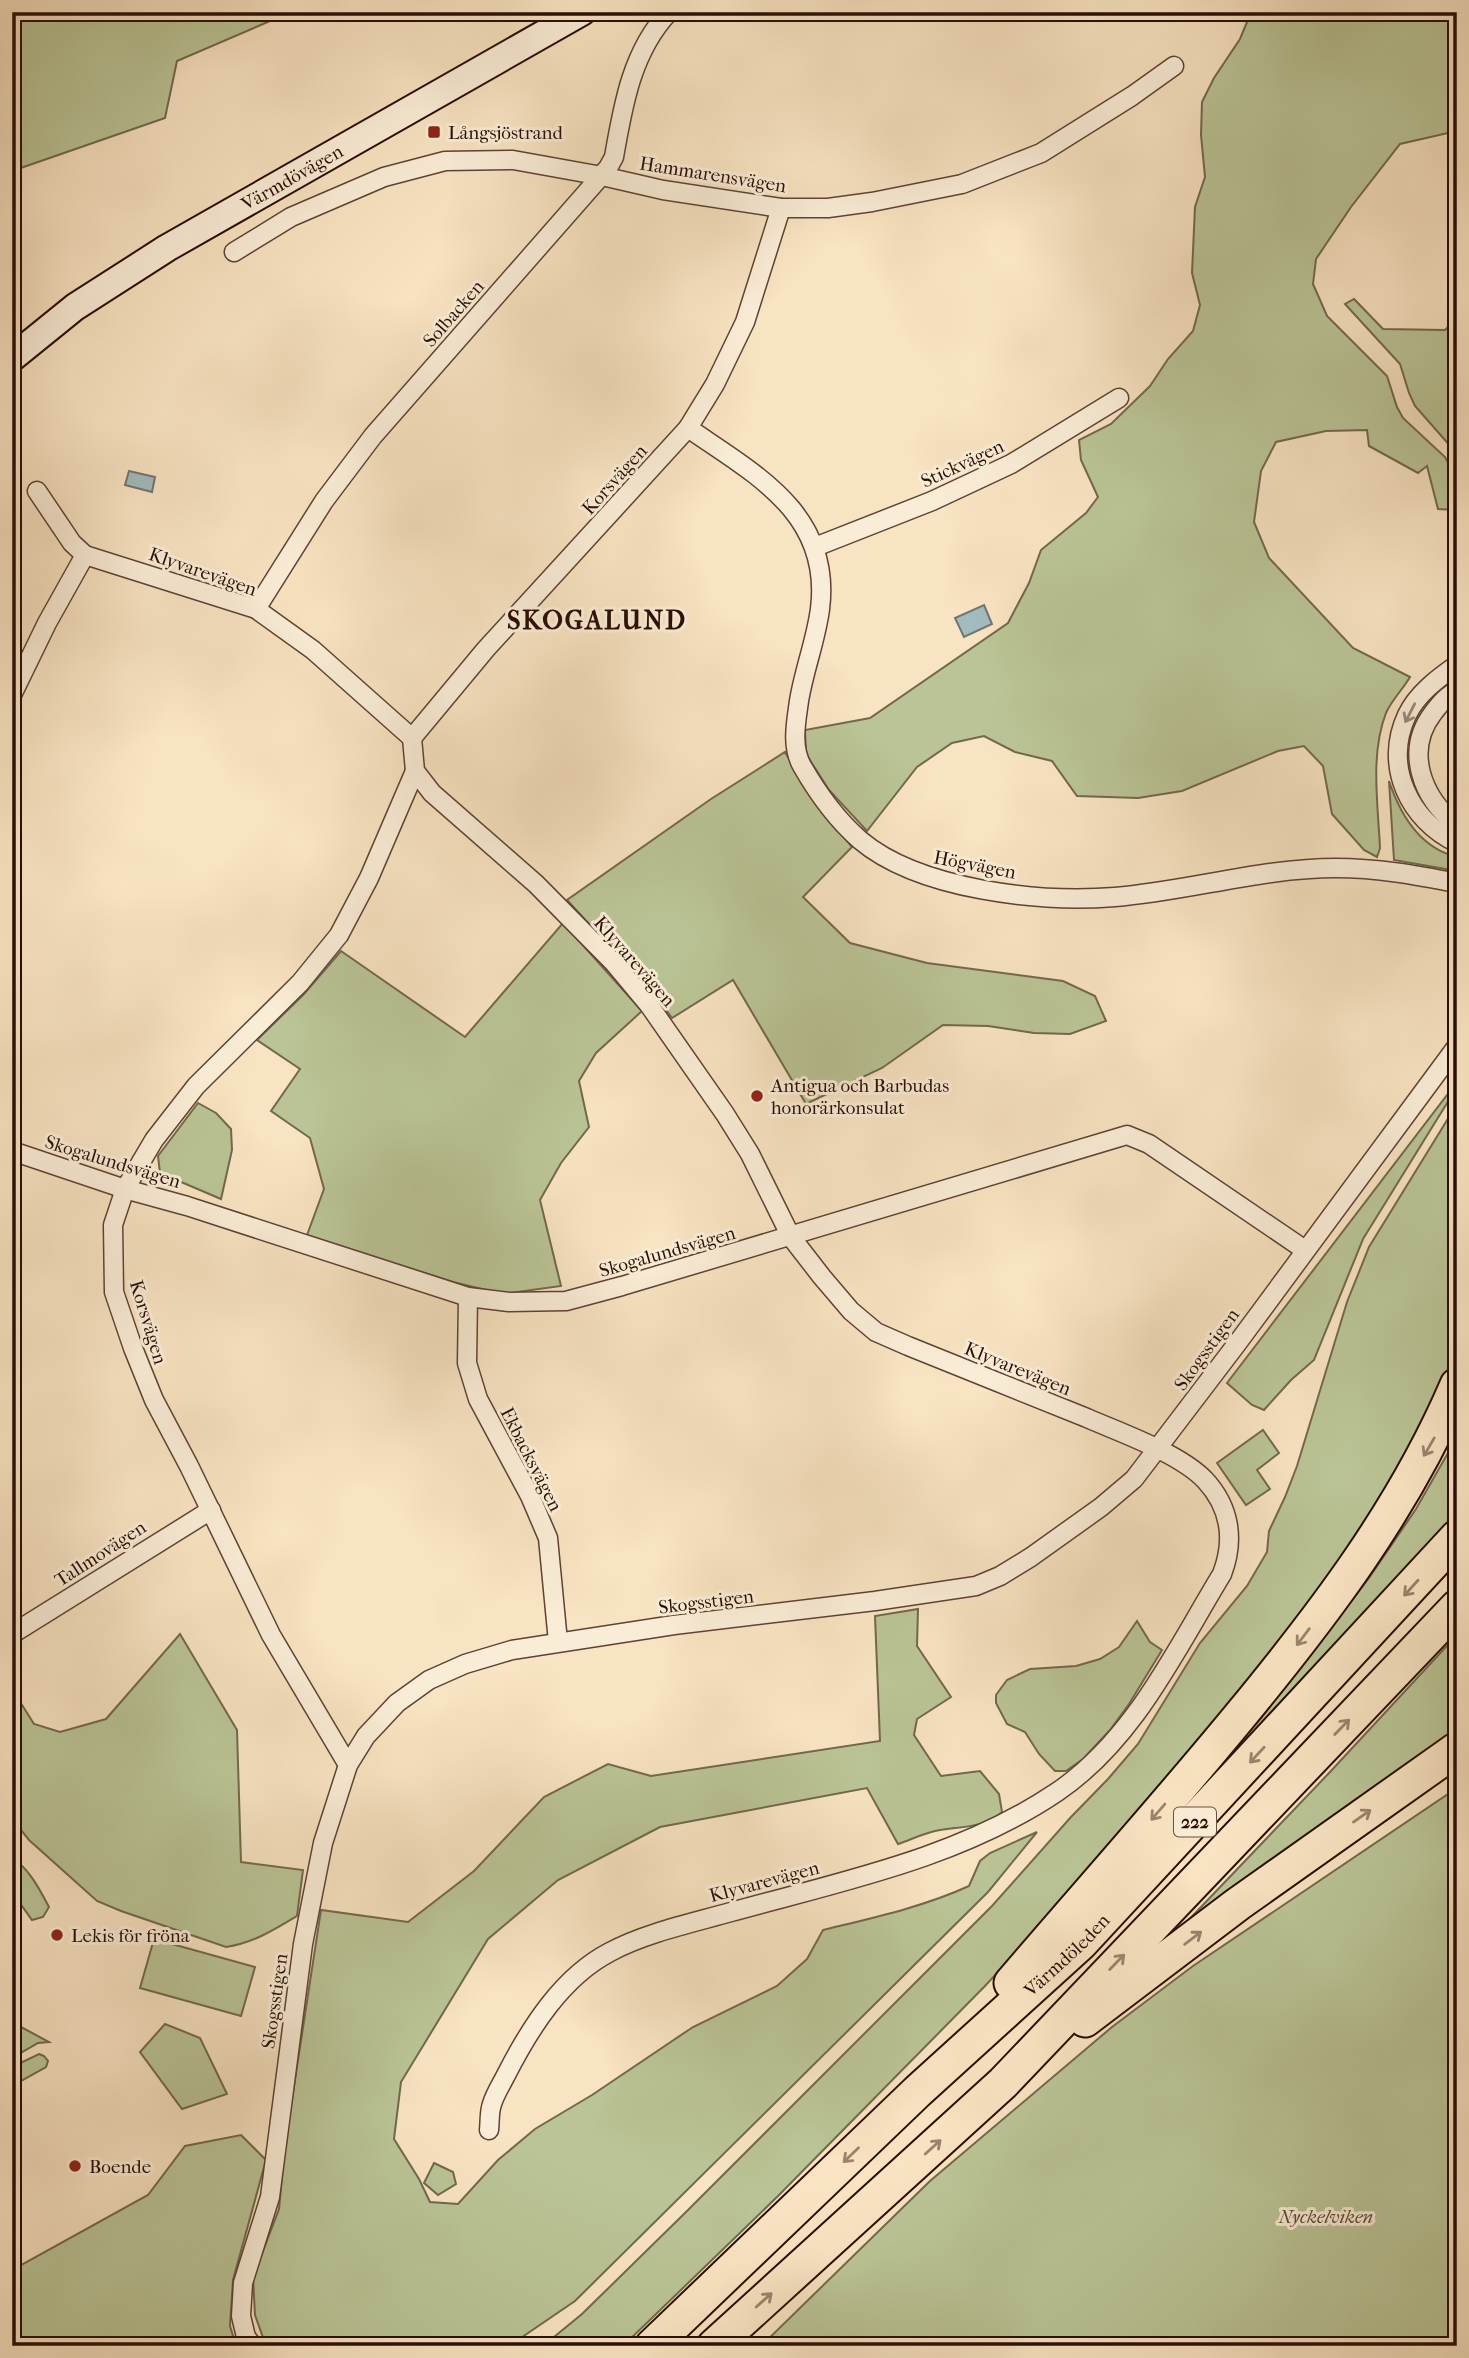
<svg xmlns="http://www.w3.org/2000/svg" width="1469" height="2358" viewBox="0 0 1469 2358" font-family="'IM FELL French Canon',serif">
<rect width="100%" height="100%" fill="#f8e3c2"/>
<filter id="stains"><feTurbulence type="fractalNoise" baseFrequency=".00286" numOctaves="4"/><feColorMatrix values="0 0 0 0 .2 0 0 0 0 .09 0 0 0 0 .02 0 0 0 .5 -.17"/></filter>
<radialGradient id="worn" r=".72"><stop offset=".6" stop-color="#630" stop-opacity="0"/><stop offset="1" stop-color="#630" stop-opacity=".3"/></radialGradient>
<g fill="#bac496" stroke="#72684c" stroke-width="2">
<polygon points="12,12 291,12 177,61 165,118 12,171"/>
<path d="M1247 12H1457V131L1400 144 1351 207 1316 259 1313 284 1327 316 1387 376 1397 407 1403 418 1445 457 1451 468 1455 510 1438 509 1427 466 1418 473 1369 446 1367 430 1326 431 1276 442 1261 471 1254 522 1269 558 1353 648 1410 677C1403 689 1391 701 1386 713 1370 754 1378 805 1380 848L1377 857 1364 850 1332 814 1323 766 1304 746 1278 751 1182 791 1138 798 1077 796 1052 761 1015 752 984 736 952 743 917 767 867 831 829 790 806 754 805 730 870 718 1008 623 1029 583 1041 550 1086 513 1098 497 1081 460 1079 440 1111 424 1150 386 1168 359 1193 331 1200 305 1192 273 1195 207 1205 177 1201 135 1202 102 1214 78 1240 39 1247 22Z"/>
<polygon points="1354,299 1383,329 1445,330 1457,318 1457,444 1452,448 1415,406 1409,393 1400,364 1345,304"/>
<polygon points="785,752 810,795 852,847 803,897 850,943 927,963 1063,981 1095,996 1106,1021 1070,1034 1034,1033 988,1026 943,1025 882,1068 806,1104 733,980 672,1018 657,998 567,900 711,799"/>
<path d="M1389 781C1400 814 1420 848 1457 857V871L1394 860Z"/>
<polygon points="563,923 642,1011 596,1053 579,1081 589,1127 561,1163 540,1200 561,1286 503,1294 453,1282 307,1235 324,1189 310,1138 271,1111 300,1069 257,1040 304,994 341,951 465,1037"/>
<polygon points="1457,1082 1457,1087 1363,1239 1314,1360 1291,1380 1264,1410 1252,1405 1227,1383"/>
<polygon points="198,1103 216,1113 231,1129 232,1150 221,1199 160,1173 158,1156"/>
<polygon points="1457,1104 1457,1352 1442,1388 1384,1497 1300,1619 1059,1907 984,1987 778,2196 623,2346 543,2346 582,2314 686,2212 992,1906 1071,1817 1108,1779 1138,1744 1200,1643 1247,1586 1267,1552 1269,1531 1285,1497 1297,1466 1347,1302 1369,1247"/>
<polygon points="1263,1430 1279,1453 1257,1470 1270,1489 1246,1505 1217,1463"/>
<polygon points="1457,1437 1457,1520 1275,1715 1169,1819 1314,1650 1369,1578 1416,1509"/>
<path d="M918 1609 917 1646 951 1697 917 1719 914 1735 941 1776 980 1771 999 1794 1002 1812C984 1829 958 1826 935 1831 922 1834 910 1840 898 1844L867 1788 660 1827 558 1880 488 1939 401 2082 394 2139 419 2179 430 2202 458 2204 498 2160 535 2129 592 2095 693 2027 777 1986 807 1959 823 1930C872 1918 923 1907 969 1886L980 1861 990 1853 1037 1832 988 1892 575 2301 509 2346H266L255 2315 253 2277 279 2209 285 2145 321 1910 408 1922 474 1871 544 1797 608 1764 651 1776 880 1741 875 1616Z"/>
<polygon points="1137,1621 1150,1642 1162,1650 1129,1704 1110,1730 1083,1759 1066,1771 1055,1771 1039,1754 1025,1732 1007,1724 996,1703 996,1695 1007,1680 1030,1669 1076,1666 1100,1659 1119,1647"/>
<path d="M180 1634 237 1730 241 1862 303 1870 297 1916C274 1930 253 1943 226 1947L121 1911 97 1901 29 1840 12 1819V1689L34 1724 60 1732 106 1719Z"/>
<polygon points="1457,1635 1457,1734 1179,1930 1330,1772"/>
<polygon points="1457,1788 1457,2346 761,2346 930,2181 1112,2027 1193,1966"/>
<path d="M12 1858C29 1868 40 1890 49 1907L43 1917 32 1920 12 1892Z"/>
<polygon points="154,1939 255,1967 241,2016 140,1988"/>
<polygon points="165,2024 200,2038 227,2094 182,2109 140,2052"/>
<polygon points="21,2027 49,2042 38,2043 12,2058 12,2045 20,2037"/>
<polygon points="39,2054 44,2056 48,2061 46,2067 12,2086 12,2067"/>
<polygon points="241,2135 266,2160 233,2280 230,2326 236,2346 12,2346 12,2270 148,2195 185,2146"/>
<polygon points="434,2163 453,2172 456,2184 438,2195 424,2183"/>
</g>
<g fill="#a2bbbe" stroke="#727573" stroke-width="2">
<polygon points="129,471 155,477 152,492 125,485"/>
<polygon points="984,605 992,624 964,637 955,618"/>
</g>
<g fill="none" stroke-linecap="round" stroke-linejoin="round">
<defs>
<g id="minor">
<polyline points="234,252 291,217 384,177 445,161 513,160 602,176 663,190 781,208 828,208 872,202 962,184 1041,153 1132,96 1174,66"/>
<path d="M688 428C755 474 832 514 820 609 816 640 804 670 799 701 796 723 791 746 802 766 818 794 836 819 860 840 919 890 1041 903 1115 897 1189 891 1262 868 1336 868 1377 868 1416 875 1457 883"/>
<path d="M37 491 72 543 85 555 256 609 313 650 412 738 415 771 432 793 536 884 614 963 649 1005 725 1114 750 1154 791 1237 822 1277 851 1311 876 1332 908 1346C968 1370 1027 1394 1087 1418 1121 1433 1179 1453 1205 1480 1230 1507 1235 1540 1222 1574 1175 1651 1134 1740 1057 1792 959 1858 843 1881 731 1912 692 1923 645 1933 610 1952 562 1977 530 2028 506 2075 501 2085 495 2094 492 2104 489 2112 490 2122 489 2130"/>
<polyline points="815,547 932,501 1011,464 1119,398"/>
<path d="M256 609 324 501 373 436 608 168 614 157C623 105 632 51 669 12"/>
<path d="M1457 665C1438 678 1417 694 1407 715 1383 766 1409 820 1457 843"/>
<path d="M1457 691C1446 696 1440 704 1433 713 1404 751 1422 798 1457 825"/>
<polyline points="12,695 47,623 85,555"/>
<polyline points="412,738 486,649 688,428 715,384 745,322 781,208"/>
<polyline points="12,1151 125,1189 187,1206 468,1297 509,1302 566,1301 622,1286 1127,1135 1149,1144 1305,1250"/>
<polyline points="468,1297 467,1363 478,1399 530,1496 548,1538 558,1642"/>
<polyline points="12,1634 211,1510"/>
<polyline points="348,1765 271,1635 189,1466 154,1400 133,1348 114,1292 113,1225 125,1189 154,1140 196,1086 300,983 339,935 369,878 415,771"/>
<polyline points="253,2346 246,2337 241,2316 243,2283 270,2197 303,1944 323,1843 348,1765 366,1736 397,1703 429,1680 465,1664 512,1650 674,1625 875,1601 976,1586 1000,1576 1031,1557 1101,1507 1134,1479 1236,1345 1457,1046"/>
</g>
<g id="secondary">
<path id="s1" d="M12 358 75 307 167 248 582 12"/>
</g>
<g id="motorway">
<path d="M1011 1983C1087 1894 1165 1807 1239 1717 1324 1614 1404 1509 1457 1385"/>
<polyline points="1085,2020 1238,1904 1457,1749"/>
<path id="s2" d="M652 2346 918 2091 1081 1943 1457 1537"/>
<polyline points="714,2346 1003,2083 1457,1607"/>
</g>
</defs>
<use href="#minor" stroke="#5e4233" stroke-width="21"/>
<use href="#secondary" stroke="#2a0d03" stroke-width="30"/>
<use href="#motorway" stroke="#2a0d03" stroke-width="37"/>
<use href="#minor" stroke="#faedd7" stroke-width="18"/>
<use href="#secondary" stroke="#faedd7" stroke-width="26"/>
<use href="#motorway" stroke="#f8e3c2" stroke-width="33"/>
</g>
<defs><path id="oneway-shaft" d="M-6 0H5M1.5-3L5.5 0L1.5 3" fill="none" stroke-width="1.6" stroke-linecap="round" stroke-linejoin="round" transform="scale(1.75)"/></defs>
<use stroke="#9c8878" href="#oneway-shaft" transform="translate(1410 713) rotate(117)"/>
<g stroke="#9b836c">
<use href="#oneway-shaft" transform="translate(1429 1447) rotate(120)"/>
<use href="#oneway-shaft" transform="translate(1411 1588) rotate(132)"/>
<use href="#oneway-shaft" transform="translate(1303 1637) rotate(127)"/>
<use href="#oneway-shaft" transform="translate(1342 1727) rotate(-46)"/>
<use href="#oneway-shaft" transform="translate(1257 1755) rotate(133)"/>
<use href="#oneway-shaft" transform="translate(1158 1812) rotate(131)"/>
<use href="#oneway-shaft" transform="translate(1362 1816) rotate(-35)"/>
<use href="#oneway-shaft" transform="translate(1193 1938) rotate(-37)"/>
<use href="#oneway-shaft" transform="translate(1117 1962) rotate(-46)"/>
<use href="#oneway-shaft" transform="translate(933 2147) rotate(-42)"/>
<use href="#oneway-shaft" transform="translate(851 2155) rotate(136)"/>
<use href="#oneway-shaft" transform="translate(764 2300) rotate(-42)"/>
</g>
<g fill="#8f2418" stroke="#faedd7" stroke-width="2.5">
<rect x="427" y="125" width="14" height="14" rx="3.5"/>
<circle cx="757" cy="1096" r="7"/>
<circle cx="57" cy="1935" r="7"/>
<circle cx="75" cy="2166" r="7"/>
</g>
<g text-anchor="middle" stroke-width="6" stroke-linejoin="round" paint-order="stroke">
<rect fill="#faedd7" stroke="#685043" stroke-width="2" x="1174" y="1807.5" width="42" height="29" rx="5"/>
<g font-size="18" font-weight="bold" fill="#2a0d03">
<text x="1195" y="1828">222</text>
</g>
<g font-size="19" fill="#2a0d03" stroke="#faedd7" text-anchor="start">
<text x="448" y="139">Långsjöstrand</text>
<text x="771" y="1092">Antigua och Barbudas<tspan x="771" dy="22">honorärkonsulat</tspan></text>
<text x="71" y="1942">Lekis för fröna</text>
<text x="89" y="2173">Boende</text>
</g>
<g font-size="19" fill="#2a0d03" stroke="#faedd7">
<text transform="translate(713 174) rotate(9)" y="7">Hammarensvägen</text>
<text dy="7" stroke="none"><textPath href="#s1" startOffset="334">Värmdövägen</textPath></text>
<text transform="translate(453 313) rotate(-49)" y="7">Solbacken</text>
<text transform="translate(962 463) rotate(-25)" y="7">Stickvägen</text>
<text transform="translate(614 479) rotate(-48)" y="7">Korsvägen</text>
<text transform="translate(203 571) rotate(19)" y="7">Klyvarevägen</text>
<text transform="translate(975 864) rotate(11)" y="7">Högvägen</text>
<text transform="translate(635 961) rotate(49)" y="7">Klyvarevägen</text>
<text transform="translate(113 1161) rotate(17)" y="7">Skogalundsvägen</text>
<text transform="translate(667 1251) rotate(-16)" y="7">Skogalundsvägen</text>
<text transform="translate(149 1322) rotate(73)" y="7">Korsvägen</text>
<text transform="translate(1206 1349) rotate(-54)" y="7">Skogsstigen</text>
<text transform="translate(1018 1368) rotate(22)" y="7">Klyvarevägen</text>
<text transform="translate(532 1459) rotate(63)" y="7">Ekbacksvägen</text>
<text transform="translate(100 1553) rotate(-33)" y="7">Tallmovägen</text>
<text transform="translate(706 1601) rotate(-7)" y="7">Skogsstigen</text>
<text transform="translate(764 1881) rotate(-15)" y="7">Klyvarevägen</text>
<text dy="7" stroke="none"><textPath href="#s2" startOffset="570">Värmdöleden</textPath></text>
<text transform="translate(274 2001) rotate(-82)" y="7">Skogsstigen</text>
</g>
<g font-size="19" font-style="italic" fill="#5c4d36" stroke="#faedd7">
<text x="1326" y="2223">Nyckelviken</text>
</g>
<g font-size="26" font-weight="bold" letter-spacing="2" fill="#2a0d03" stroke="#faedd7">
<text x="597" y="629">SKOGALUND</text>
</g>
</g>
<rect width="1469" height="2358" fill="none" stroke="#f8e3c2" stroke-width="42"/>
<rect x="14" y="14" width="1441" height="2330" fill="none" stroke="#2a0d03" stroke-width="3.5"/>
<rect x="21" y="21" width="1427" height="2316" fill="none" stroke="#2a0d03" stroke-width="2"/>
<rect width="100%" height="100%" filter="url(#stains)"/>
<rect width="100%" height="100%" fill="url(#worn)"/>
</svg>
